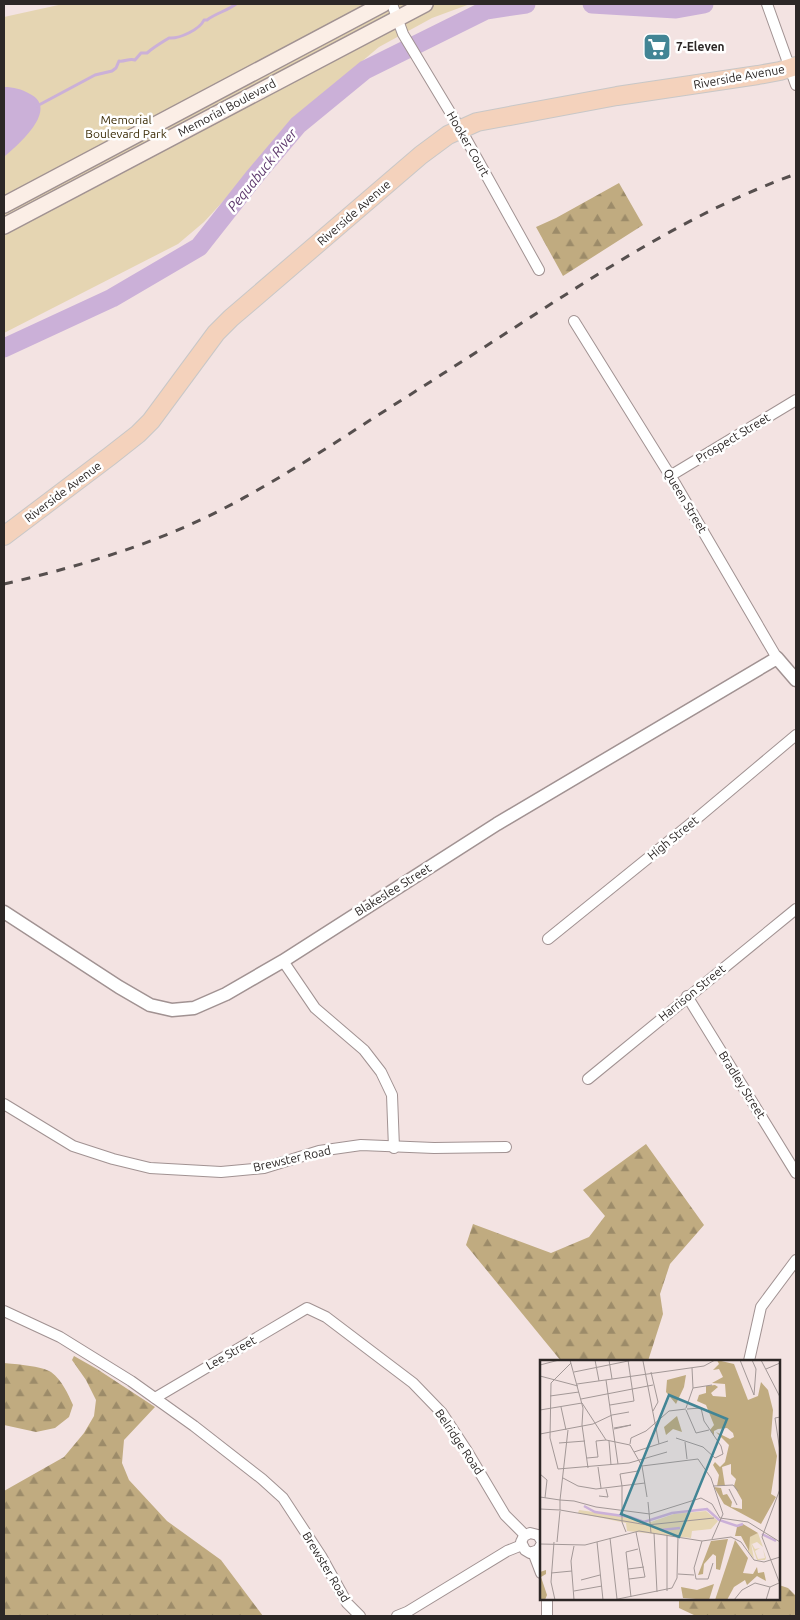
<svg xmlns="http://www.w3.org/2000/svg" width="800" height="1620" viewBox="0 0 800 1620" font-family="Ubuntu,sans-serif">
<defs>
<pattern id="forest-firs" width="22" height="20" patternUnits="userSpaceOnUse" patternTransform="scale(1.25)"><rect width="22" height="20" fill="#c0ab80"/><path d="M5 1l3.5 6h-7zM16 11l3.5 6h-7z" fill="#9c8b69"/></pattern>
</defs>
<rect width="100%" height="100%" fill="#f3e3e2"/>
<polygon fill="#e5d5b2" points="63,4 470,4 432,18 379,47 317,99 204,222 178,244 4,333 4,17"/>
<g fill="url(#forest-firs)">
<polygon points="619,183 643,225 563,276 536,227 556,218"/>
<polygon points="646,1144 704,1225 670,1264 660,1294 663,1314 648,1361 561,1361 466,1245 473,1224 551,1253 589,1237 605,1216 583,1190"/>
<polygon points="74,1356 97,1369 155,1407 124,1440 122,1463 129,1480 167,1521 221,1560 263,1616 4,1616 4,1491 64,1457 84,1433 94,1416 96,1400 86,1380 72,1360"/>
<path d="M4 1363C15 1364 42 1366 51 1372 62 1380 68 1394 73 1405L69 1417 55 1428 36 1432 4 1425Z"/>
<polygon points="779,1585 788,1588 796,1596 796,1616 696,1616 679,1608 679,1599 779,1599"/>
</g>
<path fill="#cbb0d8" d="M4 87C14 87 21 89 30 94 60 109 18 145 4 157Z"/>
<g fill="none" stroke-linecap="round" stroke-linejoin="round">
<g stroke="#cbb0d8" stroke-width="3">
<polyline points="615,5 615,4"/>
<path d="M37 106 95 75 112 71 116 68 119 61C125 62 129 58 135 60L141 53H147C154 47 161 43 169 38 180 39 200 29 204 20H207C216 13 227 11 236 4"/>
</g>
<g stroke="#cbb0d8" stroke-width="19">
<polyline points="592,4 676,9 704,4"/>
<polyline points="4,348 112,298 199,247 255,176 298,125 365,70 486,10 526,4"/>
</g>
<defs>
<g id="minor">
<polyline points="392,4 403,34 465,137 539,270"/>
<polyline points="767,4 796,85"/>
<polyline points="574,321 676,485 777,658"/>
<polyline points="670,476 796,400"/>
<polyline points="548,939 689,825 796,735"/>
<polyline points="283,961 315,1008 364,1050 381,1072 392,1095 394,1148"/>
<polyline points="687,996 796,1173"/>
<polyline points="588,1079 796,909"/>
<polyline points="4,1104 73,1146 113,1159 150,1168 221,1172 264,1168 319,1151 361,1145 434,1148 506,1147"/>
<polyline points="4,1311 60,1337 131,1381 194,1426 262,1479 283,1498 321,1556 347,1603 360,1616"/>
<polyline points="749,1361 761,1307 796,1260"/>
<polyline points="155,1398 307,1308 326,1317 413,1383 442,1413 467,1451 505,1515 525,1535"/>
<polyline points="541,1540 538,1535 530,1533 524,1536 521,1542 525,1550 530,1553 538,1550 541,1545"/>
<polyline points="533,1552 541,1573"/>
<polyline points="547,1599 547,1616"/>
<polyline points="397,1616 407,1612 507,1551 522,1545"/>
</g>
<polyline id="tertiary" points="4,912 119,987 150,1005 172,1010 194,1008 226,994 283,961 497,824 777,658 796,680"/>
<g id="secondary">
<polyline points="4,205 383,4"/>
<polyline points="4,226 425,4"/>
</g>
<polyline id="trunk" points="4,536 110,456 138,434 151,421 216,333 231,318 421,155 448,135 477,122 617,96 758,75 780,71 796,66"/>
</defs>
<use href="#minor" stroke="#a19292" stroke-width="12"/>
<use href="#tertiary" stroke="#a19292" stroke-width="15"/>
<use href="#secondary" stroke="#a19292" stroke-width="18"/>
<use href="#trunk" stroke="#c8c7c7" stroke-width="20"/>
<use href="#minor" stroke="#fff" stroke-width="10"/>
<use href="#tertiary" stroke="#fff" stroke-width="12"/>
<use href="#secondary" stroke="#fbeee6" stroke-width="15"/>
<use href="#trunk" stroke="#f4d2bc" stroke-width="18"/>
<path stroke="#564f4e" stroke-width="3" stroke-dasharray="9 9" stroke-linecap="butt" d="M4 584C77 567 149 546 217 512 272 484 324 450 375 417 435 379 494 341 554 302 631 253 709 205 796 174"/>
</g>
<defs>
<symbol id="supermarket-square" viewBox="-11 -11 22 22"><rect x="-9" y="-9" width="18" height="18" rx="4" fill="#428595" stroke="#fff"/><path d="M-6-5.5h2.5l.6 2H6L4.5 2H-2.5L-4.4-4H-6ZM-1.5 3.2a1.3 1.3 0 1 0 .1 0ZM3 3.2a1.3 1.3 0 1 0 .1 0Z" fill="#fff"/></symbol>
</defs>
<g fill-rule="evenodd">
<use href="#supermarket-square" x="641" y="31" width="32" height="32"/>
</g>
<g text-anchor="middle" stroke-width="5" stroke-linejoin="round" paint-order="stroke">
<g font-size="12" font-weight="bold" fill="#2c2726" stroke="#fff" text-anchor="start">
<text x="676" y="51">7-Eleven</text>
</g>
<g font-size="12" fill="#2c2726" stroke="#fff">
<text transform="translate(739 77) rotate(-10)" y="4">Riverside Avenue</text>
<text transform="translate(227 108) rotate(-28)" y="4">Memorial Boulevard</text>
<text transform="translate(468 144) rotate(60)" y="4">Hooker Court</text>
<text transform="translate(354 213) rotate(-41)" y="4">Riverside Avenue</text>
<text transform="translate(733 438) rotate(-31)" y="4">Prospect Street</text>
<text transform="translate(63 492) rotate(-37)" y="4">Riverside Avenue</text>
<text transform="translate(685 501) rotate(59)" y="4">Queen Street</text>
<text transform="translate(673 838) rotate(-39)" y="4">High Street</text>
<text transform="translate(393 890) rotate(-32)" y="4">Blakeslee Street</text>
<text transform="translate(692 993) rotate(-39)" y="4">Harrison Street</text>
<text transform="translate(742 1085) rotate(58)" y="4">Bradley Street</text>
<text transform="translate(292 1159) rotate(-13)" y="4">Brewster Road</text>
<text transform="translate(231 1353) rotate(-30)" y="4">Lee Street</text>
<text transform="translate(459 1442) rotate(56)" y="4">Belridge Road</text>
<text transform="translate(326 1567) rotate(59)" y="4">Brewster Road</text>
</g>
<g font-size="12" fill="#3c2d07" stroke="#fff">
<text x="126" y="124">Memorial<tspan x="126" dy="14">Boulevard Park</tspan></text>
</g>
<g font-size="14" font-style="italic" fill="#5d396d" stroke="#fff">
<text transform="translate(262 170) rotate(-51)" y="5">Pequabuck River</text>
</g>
</g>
<g transform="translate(540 1360)">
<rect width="240" height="240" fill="#f3e3e2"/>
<path d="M39 150 89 157 108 163 134 154 166 151 178 161 171 169 152 171 151 178 87 171 86 163 38 153ZM218 173 223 187 217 182 212 184 215 189 220 188 215 191 218 199 225 198 223 189 226 198 225 200H217L211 183 214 199 208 191 210 177Z" fill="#e5d5b2"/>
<path d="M177 0 194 4 208 40 218 36 221 22 228 30 233 50 231 76 237 96 231 134 236 137 221 164 184 144 174 127 181 128 183 135 187 134 192 142 191 147 202 149V140L194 126 196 119 191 114V104L182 107 185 126H177L179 115 173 105 175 102 180 107 185 102 189 85 176 72 190 79 194 77 193 73 187 68 178 69 174 71V76L170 70 174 65 166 45 157 41 159 35 166 33V26L175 25 178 27 171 33 173 36 186 37 185 24 172 23 183 17 179 9 173 10 179 4ZM146 15 144 27 136 44 126 32 127 20ZM137 56 142 72 133 69 126 75 124 67ZM203 164 218 173 210 177 209 191 201 176H195L197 167ZM188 179 180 210 176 209V196L173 194 164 204 163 214 158 215 171 181ZM195 180 208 198 203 213 213 214 217 207 218 213 224 212 226 221 217 216 207 225 205 220 194 227 187 240H175ZM6 210V214L1 217 7 235 5 240H0V212ZM174 224 169 240 143 238 141 227 157 230Z" fill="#c0ab80"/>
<path fill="none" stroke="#cbb0d8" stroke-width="2.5" d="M44 146 55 152 90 157 104 162 132 153 167 149 179 160 197 166 203 164M121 170 140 168M222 174 236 181"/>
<path fill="none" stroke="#a39897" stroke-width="1" d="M30 0 43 48 42 65 48 108M55 0 59 21M69 0 72 19M200 0 214 35M212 0 216 9 214 35M221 0 240 37M103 1 119 84M31 3 11 23 10 78 18 109 89 103 127 92M0 5 19 0M226 9 240 3M34 12 93 0M111 12 118 42 113 51M0 16 38 26M66 20 78 104M37 24 164 6 175 0M153 28 172 25M10 36 39 32M41 39 113 25M42 43 66 80 90 85 102 106 107 137M70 45 94 41 88 0M21 47 26 70M146 48 153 28 152 8M0 50 42 43M146 50 156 73 169 70M72 55 89 52M240 57 235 58 240 91M74 68 91 65 74 69M0 74 53 64 72 55M136 78 163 87 175 98 183 94 181 86 164 61 161 48 147 49M69 81 71 105M145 82 147 99M19 83 45 81M90 84 91 78 106 71 129 51 146 49M94 92 128 81M47 98 58 97 56 81 66 80M102 106 158 99 171 118 183 154 172 179M58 107 61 128M0 114 7 120 5 138M23 118 38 126 56 129 105 123M82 126V162L86 172M82 126 80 114 98 111M173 126 193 125 198 131M189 129 197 145M240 129 222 177 240 224M59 136 68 137 66 129M0 137 20 140 28 70M108 142 111 173M0 149 20 150V140L34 141 56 147 110 154 161 138 172 144 180 158 208 162 240 182M20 150 107 165 174 158M114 173 117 232M70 178 77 239M162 181 154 208 156 219H168L173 203M14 182 11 222 15 240M17 182 20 151M57 182 63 240M0 184 45 185 99 171 162 181 191 177 201 182 214 200 224 202 240 197M34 186 31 201 34 240M88 209 104 207M11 213 32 211M138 214 154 215M89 219 105 217 96 172M41 220 60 215M34 231 62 226M127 231V175M91 237 86 192 98 189M73 240 132 228 137 218 138 177M194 240 202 230 215 223 230 227M226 240 230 227 239 223"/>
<path fill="#428595" fill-opacity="0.15" stroke="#428595" stroke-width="2.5" d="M129 35 187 59 139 177 81 154Z"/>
<rect width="240" height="240" fill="none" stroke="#2c2726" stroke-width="2.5"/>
</g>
<rect width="800" height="1620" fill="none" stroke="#2c2726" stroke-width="10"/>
</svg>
